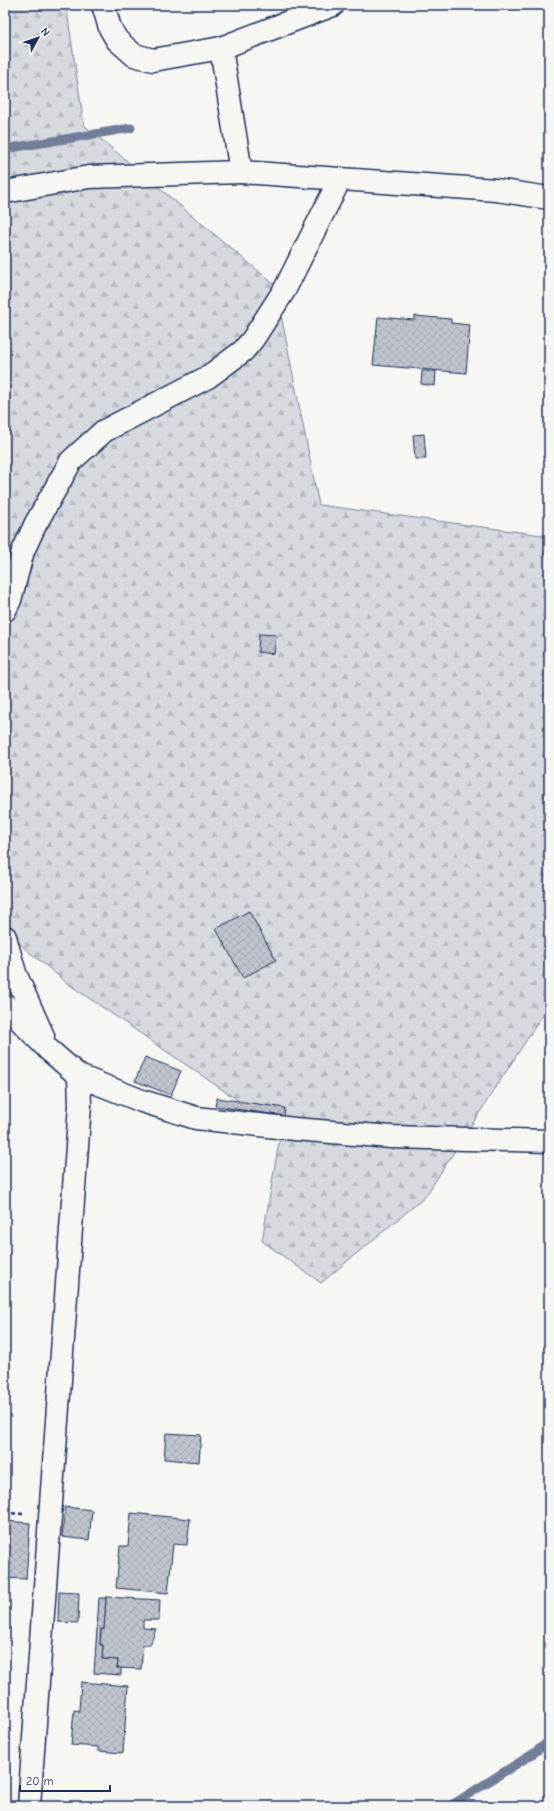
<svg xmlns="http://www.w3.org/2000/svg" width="554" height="1811" viewBox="0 0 554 1811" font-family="'Comic Neue',sans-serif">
<defs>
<pattern id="forest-firs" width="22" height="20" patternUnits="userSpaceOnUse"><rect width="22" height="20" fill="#d6d9dd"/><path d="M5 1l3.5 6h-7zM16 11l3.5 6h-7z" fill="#b7bbc0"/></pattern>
<pattern id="building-cross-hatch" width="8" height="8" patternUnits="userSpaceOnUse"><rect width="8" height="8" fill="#c0c4cd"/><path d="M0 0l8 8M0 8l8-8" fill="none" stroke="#a4a9b2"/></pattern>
</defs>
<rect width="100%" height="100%" fill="#f6f6f2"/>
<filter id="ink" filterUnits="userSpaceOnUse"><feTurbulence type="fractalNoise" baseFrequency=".025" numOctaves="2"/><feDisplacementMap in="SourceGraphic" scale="8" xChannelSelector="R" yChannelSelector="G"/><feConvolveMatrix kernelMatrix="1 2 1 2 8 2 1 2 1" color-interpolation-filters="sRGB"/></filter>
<g filter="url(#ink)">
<polygon fill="url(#forest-firs)" stroke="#78849e" points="5,5 66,5 84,125 275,285 319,505 549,536 549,1005 425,1197 321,1283 262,1241 281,1130 67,983 5,932"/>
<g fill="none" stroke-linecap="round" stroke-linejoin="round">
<g stroke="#717e99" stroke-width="9">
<polyline points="5,149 131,128"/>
<polyline points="450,1806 534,1753 549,1741"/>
</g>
</g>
<g fill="url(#building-cross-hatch)" stroke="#1b2f5e">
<polygon points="415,316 451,319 451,323 470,325 466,373 373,365 378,317 414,320"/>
<polygon points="422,371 436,371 435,386 421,384"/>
<polygon points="424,434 426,459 415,459 413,435"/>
<polygon points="259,634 276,635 274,654 258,652"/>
<polygon points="249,911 276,960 243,978 216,929"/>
<polygon points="145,1057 181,1071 171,1095 135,1081"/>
<polygon points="217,1098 285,1108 284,1116 215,1106"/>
<polygon points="166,1433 201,1435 199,1462 164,1459"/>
<polygon points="65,1507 92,1510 89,1540 62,1537"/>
<polygon points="131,1513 190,1519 187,1545 173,1544 168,1593 116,1588 120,1546 128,1546"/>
<polygon points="5,1521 30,1523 26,1579 5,1578"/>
<polygon points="59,1592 79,1593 78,1623 58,1622"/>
<polygon points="106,1597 160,1600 159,1620 143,1620 143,1628 156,1629 150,1645 143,1645 141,1669 117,1668 118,1660 102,1659 103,1645 100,1645 101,1629 104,1629"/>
<polygon points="99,1598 106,1598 104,1629 101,1629 100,1645 103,1645 102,1659 118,1660 117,1668 121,1668 121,1675 94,1673"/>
<polygon points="81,1682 128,1686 123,1753 98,1751 98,1747 71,1745 74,1710 79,1711"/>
</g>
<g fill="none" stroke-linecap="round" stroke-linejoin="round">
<defs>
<g id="minor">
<polyline points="103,5 110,28 117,40 134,55 153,60 221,48 333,5"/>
<polyline points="221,48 241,172 496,190 549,198"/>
<polyline points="5,192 89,177 241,172"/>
<polyline points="5,610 10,600 23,551 35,525 71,461 104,431 208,377 243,351 253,339 285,289 340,179"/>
<polyline points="5,937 15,973 43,1036"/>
<polyline points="5,1005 49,1050 79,1076 142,1101 196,1118 295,1129 391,1137 549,1141"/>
<polyline points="29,1806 80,1105 79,1076"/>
</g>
</defs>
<use href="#minor" stroke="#1b2f5e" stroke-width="25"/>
<polyline stroke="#1b2f5e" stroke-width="2.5" stroke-dasharray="4 3" stroke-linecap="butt" points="5,1513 24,1514"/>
<use href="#minor" stroke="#f6f6f2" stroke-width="22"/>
</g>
</g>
<rect width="554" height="1811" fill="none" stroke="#f6f6f2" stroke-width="20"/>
<rect x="10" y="10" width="534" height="1791" fill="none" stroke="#1b2f5e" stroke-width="1.5" filter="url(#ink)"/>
<g transform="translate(38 38) rotate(50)" stroke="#f6f6f2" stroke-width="3" paint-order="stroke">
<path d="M0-3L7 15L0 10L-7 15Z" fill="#1b2f5e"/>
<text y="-6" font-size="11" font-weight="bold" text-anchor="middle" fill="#1b2f5e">N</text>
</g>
<path d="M20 1785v6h90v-6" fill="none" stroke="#1b2f5e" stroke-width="2"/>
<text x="26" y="1785" font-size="12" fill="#1b2f5e" stroke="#f6f6f2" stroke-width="3" paint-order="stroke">20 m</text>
</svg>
